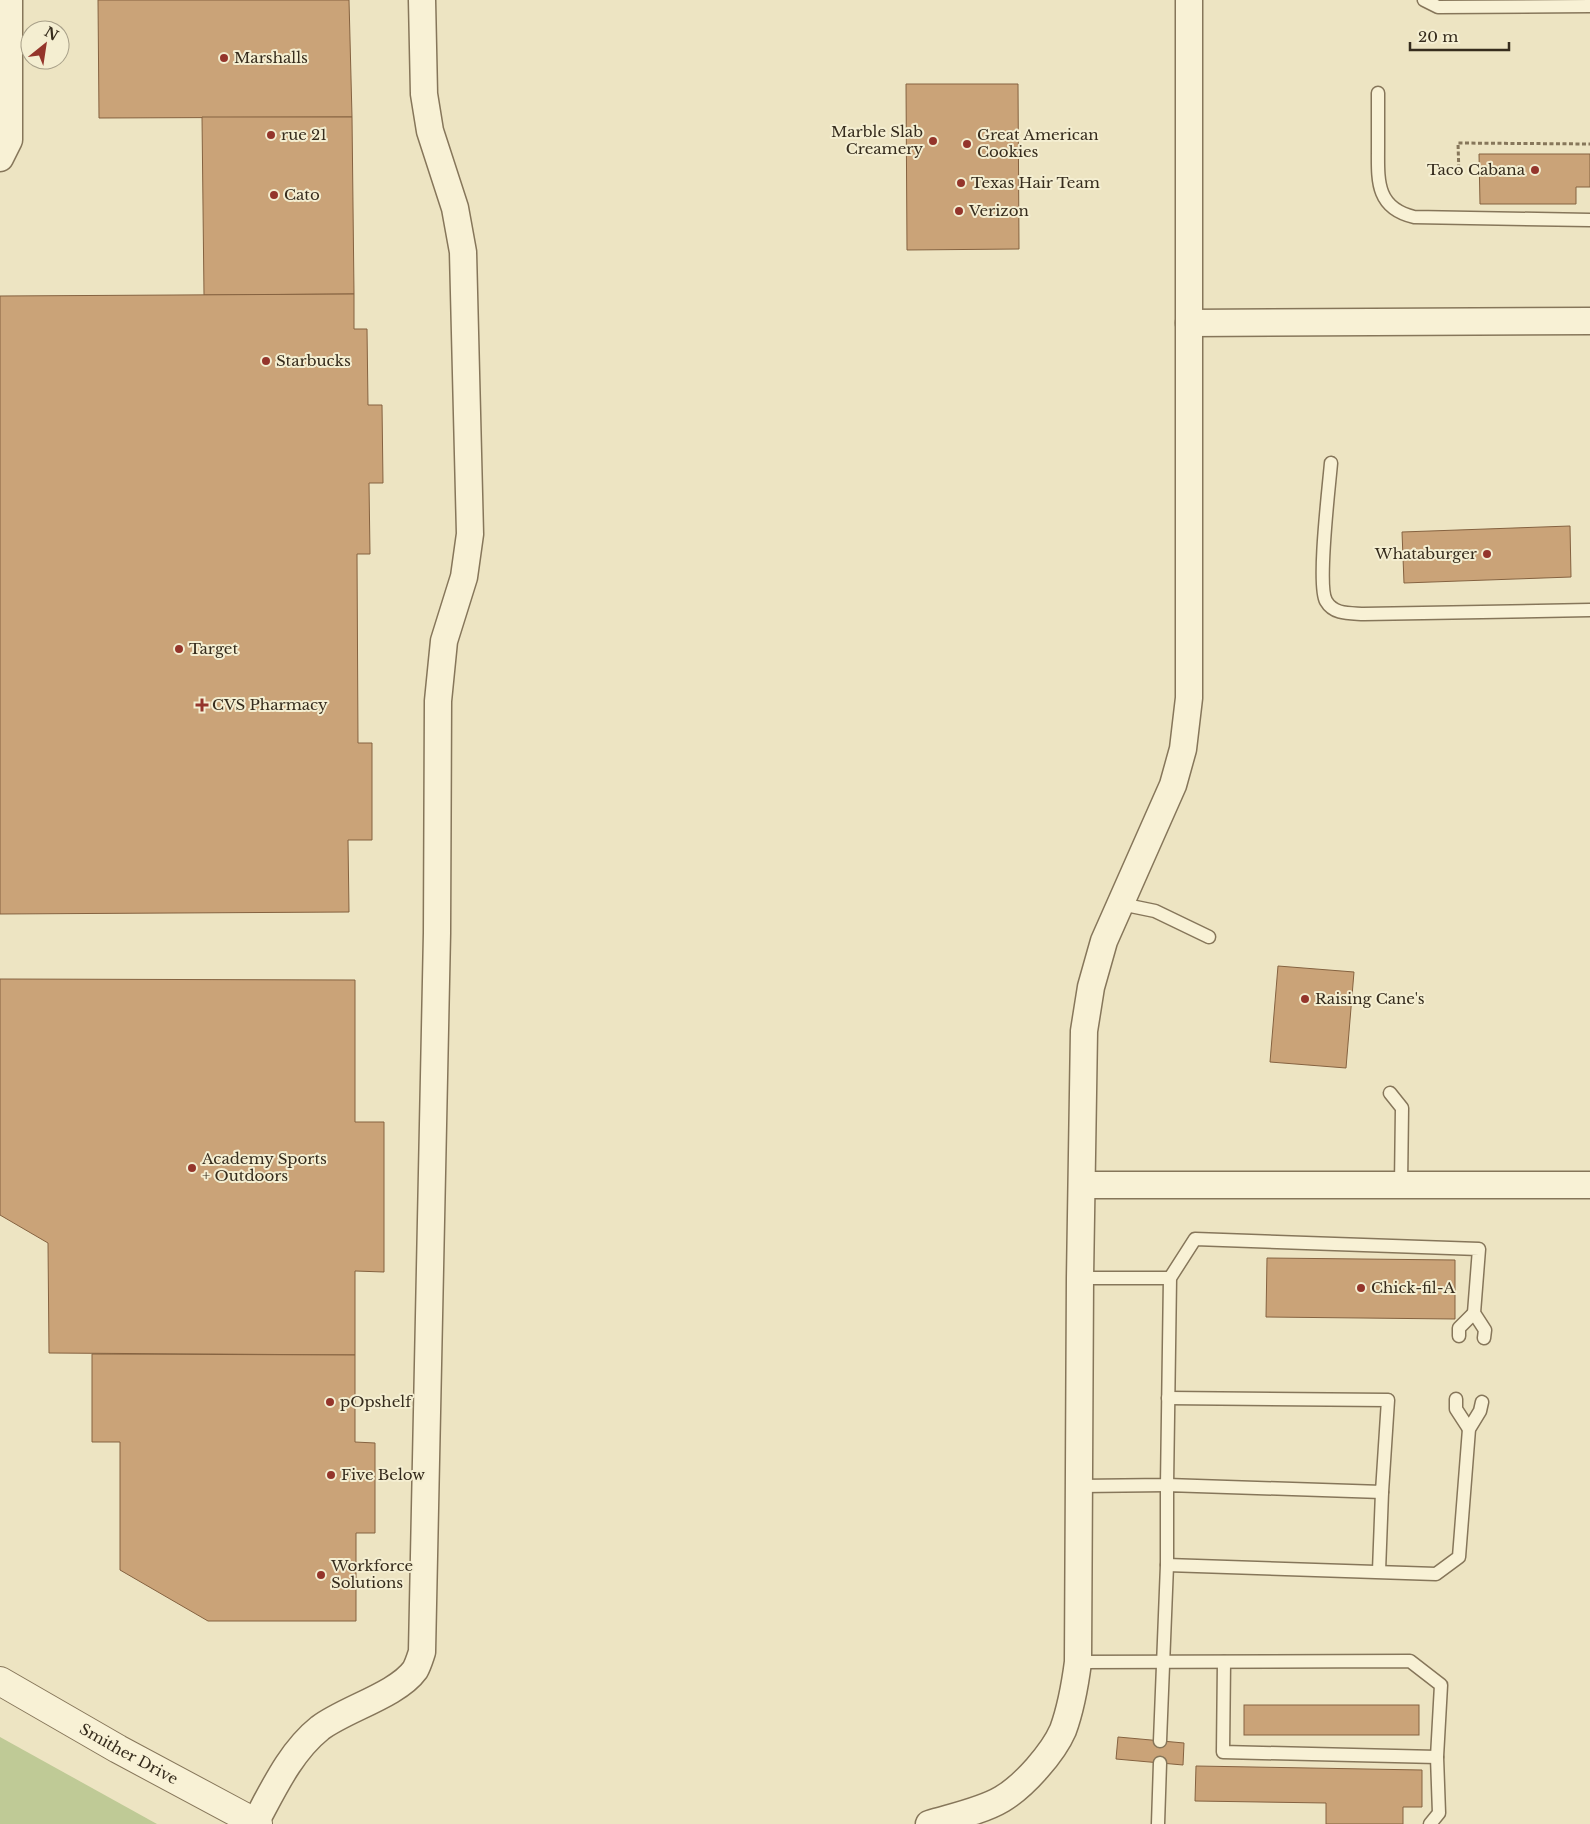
<svg xmlns="http://www.w3.org/2000/svg" width="1590" height="1824" viewBox="0 0 1590 1824" font-family="'Libre Baskerville',serif">
<rect width="100%" height="100%" fill="#ede4c2"/>
<polygon fill="#bfca96" points="0,1737 157,1824 0,1824"/>
<g fill="#caa378" stroke="#856240">
<polygon points="98,0 349,0 352,117 99,118"/>
<polygon points="906,84 1018,84 1019,249 907,250"/>
<polygon points="202,117 352,117 354,294 204,295"/>
<polygon points="1479,154 1590,154 1590,187 1576,187 1576,204 1480,204"/>
<polygon points="354,294 354,329 367,329 368,405 382,405 383,483 369,483 370,554 357,554 358,743 372,743 372,840 348,840 349,912 0,914 0,296"/>
<polygon points="1570,526 1571,577 1404,583 1402,532"/>
<polygon points="1278,966 1354,972 1346,1068 1270,1062"/>
<polygon points="0,979 355,980 355,1122 384,1122 384,1272 355,1271 355,1355 49,1353 48,1243 0,1215"/>
<polygon points="1267,1258 1455,1260 1455,1319 1266,1317"/>
<polygon points="92,1354 355,1355 355,1442 375,1443 375,1533 356,1533 356,1621 208,1621 120,1570 120,1442 92,1442"/>
<rect x="1244" y="1705" width="175" height="30"/>
<polygon points="1118,1737 1184,1743 1183,1765 1116,1759"/>
<polygon points="1196,1766 1422,1770 1422,1807 1403,1807 1403,1824 1326,1824 1326,1803 1195,1801"/>
</g>
<g fill="none" stroke-linecap="round" stroke-linejoin="round">
<defs>
<g id="service">
<polyline points="1424,0 1438,7 1590,6"/>
<path d="M1378 93C1378 111 1378 129 1378 147 1378 179 1375 208 1414 217L1590 220"/>
<path d="M1331 463C1329 487 1317 585 1326 601 1334 615 1350 613 1364 614L1590 610"/>
<polyline points="1121,904 1155,911 1209,937"/>
<polyline points="1390,1093 1402,1108 1401,1185"/>
<polyline points="1080,1278 1170,1278"/>
<polyline points="1459,1336 1459,1328 1474,1313"/>
<polyline points="1456,1399 1456,1409 1469,1429"/>
<polyline points="1080,1486 1167,1485 1170,1278 1195,1239 1479,1249 1474,1313 1485,1330 1484,1338"/>
<polyline points="1167,1565 1436,1574 1459,1557 1469,1429 1480,1411 1482,1402"/>
<polyline points="1379,1571 1382,1492"/>
<polyline points="1078,1662 1410,1661 1441,1685 1437,1757 1439,1813 1430,1824"/>
<polyline points="1224,1662 1223,1752 1437,1757"/>
<polyline points="1160,1741 1167,1565 1167,1485 1382,1492 1388,1400 1168,1398"/>
<polyline points="1158,1824 1160,1763"/>
</g>
<g id="minor">
<polyline points="0,158 9,140 9,0"/>
<polyline points="1189,323 1590,321"/>
<polyline points="1083,1185 1590,1185"/>
<path d="M255 1823C273 1790 290 1752 320 1728 345 1709 397 1695 415 1670 418 1665 420 1658 422 1652L437 933 438 701 444 641 464 577 470 534 463 252 455 208 430 131 424 94 422 0"/>
<path d="M929 1824C952 1817 982 1811 1002 1799 1024 1786 1053 1753 1063 1730 1071 1708 1075 1685 1078 1662L1080 1278 1084 1031 1091 987 1104 941 1173 785 1183 749 1189 698V0"/>
</g>
<g id="tertiary">
<path id="s1" d="M0 1681 118 1749 258 1824"/>
</g>
</defs>
<use href="#service" stroke="#86765a" stroke-width="15"/>
<use href="#minor" stroke="#86765a" stroke-width="29"/>
<use href="#tertiary" stroke="#86765a" stroke-width="30"/>
<polyline stroke="#86765a" stroke-width="3" stroke-dasharray="4 2.5" stroke-linecap="butt" points="1459,175 1458,143 1590,144"/>
<use href="#service" stroke="#f8f1d5" stroke-width="12"/>
<use href="#minor" stroke="#f8f1d5" stroke-width="26"/>
<use href="#tertiary" stroke="#f8f1d5" stroke-width="28"/>
</g>
<g fill="#94352b" stroke="#f4eed1" stroke-width="2">
<circle cx="224" cy="58" r="5"/>
<circle cx="271" cy="135" r="5"/>
<circle cx="933" cy="141" r="5"/>
<circle cx="967" cy="144" r="5"/>
<circle cx="1535" cy="170" r="5"/>
<circle cx="961" cy="183" r="5"/>
<circle cx="274" cy="195" r="5"/>
<circle cx="959" cy="211" r="5"/>
<circle cx="266" cy="361" r="5"/>
<circle cx="1487" cy="554" r="5"/>
<circle cx="179" cy="649" r="5"/>
<path d="M199.5 697.5h5v5h5v5h-5v5h-5v-5h-5v-5h5z"/>
<circle cx="1305" cy="999" r="5"/>
<circle cx="192" cy="1168" r="5"/>
<circle cx="1361" cy="1288" r="5"/>
<circle cx="330" cy="1402" r="5"/>
<circle cx="331" cy="1475" r="5"/>
<circle cx="321" cy="1575" r="5"/>
</g>
<g text-anchor="middle" stroke-width="4" stroke-linejoin="round" paint-order="stroke">
<g font-size="15" fill="#362c1d" stroke="#f4eed1" text-anchor="start">
<text x="234" y="63">Marshalls</text>
<text x="923" y="137" text-anchor="end">Marble Slab<tspan x="923" dy="17">Creamery</tspan></text>
<text x="281" y="140">rue 21</text>
<text x="977" y="140">Great American<tspan x="977" dy="17">Cookies</tspan></text>
<text x="1525" y="175" text-anchor="end">Taco Cabana</text>
<text x="971" y="188">Texas Hair Team</text>
<text x="284" y="200">Cato</text>
<text x="969" y="216">Verizon</text>
<text x="276" y="366">Starbucks</text>
<text x="1477" y="559" text-anchor="end">Whataburger</text>
<text x="189" y="654">Target</text>
<text x="212" y="710">CVS Pharmacy</text>
<text x="1315" y="1004">Raising Cane's</text>
<text x="202" y="1164">Academy Sports<tspan x="202" dy="17">+ Outdoors</tspan></text>
<text x="1371" y="1293">Chick-fil-A</text>
<text x="340" y="1407">pOpshelf</text>
<text x="341" y="1480">Five Below</text>
<text x="331" y="1571">Workforce<tspan x="331" dy="17">Solutions</tspan></text>
</g>
<g font-size="15" fill="#362c1d" stroke="#f4eed1">
<text dy="5" stroke="none"><textPath href="#s1" startOffset="148">Smither Drive</textPath></text>
</g>
</g>
<g transform="translate(45 45) rotate(30)"><circle r="24" fill="#f4eed1" stroke="#a8a089"/>
<path d="M0-4L9 19L0 12L-9 19Z" fill="#94352b"/>
<text y="-8" font-size="14" font-weight="bold" text-anchor="middle" fill="#362c1d">N</text>
</g>
<path d="M1410 42v8h99v-8" fill="none" stroke="#362c1d" stroke-width="2.5"/>
<text x="1418" y="42" font-size="15" fill="#362c1d" stroke="#f4eed1" stroke-width="4" paint-order="stroke">20 m</text>
</svg>
